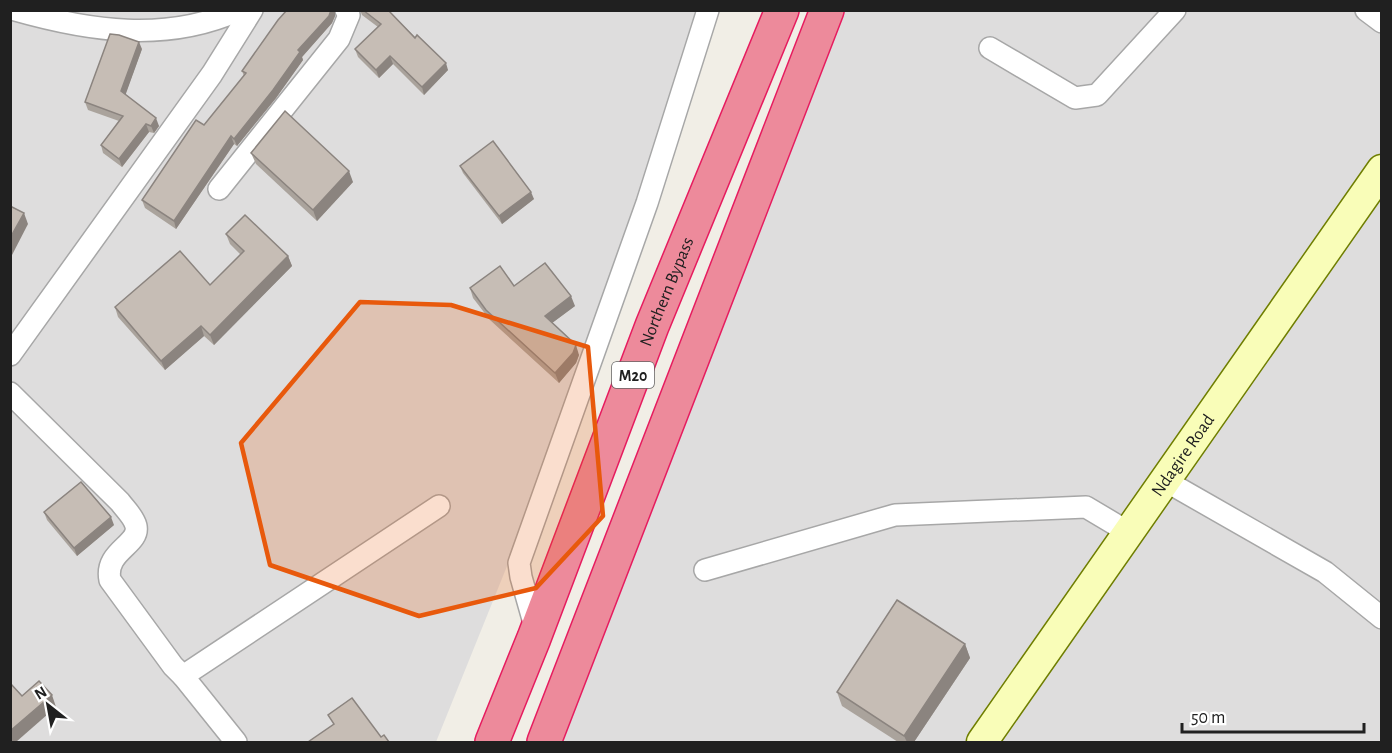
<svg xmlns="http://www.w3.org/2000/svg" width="1392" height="753" viewBox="0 0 1392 753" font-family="'Alegreya Sans',sans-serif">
<rect width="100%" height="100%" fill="#f1eee6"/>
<g fill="#dedddd">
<polygon points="10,11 708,11 658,192 436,742 11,742"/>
<polygon points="827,11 1381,11 1381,742 544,742"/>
</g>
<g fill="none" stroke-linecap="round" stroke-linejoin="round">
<defs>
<g id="street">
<path d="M15 10C89 31 166 43 239 10"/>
<polyline points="1366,10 1382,22"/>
<polyline points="990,48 1075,98 1097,95 1175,10"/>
<polyline points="219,189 339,39 349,15 346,10"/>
<polyline points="10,355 212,74 252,10"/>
<path d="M10 393 120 502C125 509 134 517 136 526 140 545 104 551 110 580L173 666 183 676 439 506"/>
<polyline points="1164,480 1325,572 1382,618"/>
<polyline points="705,570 895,515 1086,507 1128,532"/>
<polyline points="536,630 521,577 519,563 647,203 708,10"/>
<polyline points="183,676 236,742"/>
</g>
<g id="secondary">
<path id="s1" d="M982 742 1382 170"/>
</g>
<g id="highway">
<path id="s2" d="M492 742 534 638 652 326 782 10"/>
<polyline points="544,742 827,10"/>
</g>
</defs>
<use href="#street" stroke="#a7a7a7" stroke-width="24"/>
<use href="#secondary" stroke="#6f7e00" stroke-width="33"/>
<use href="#highway" stroke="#e61c5f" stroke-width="36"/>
<use href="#street" stroke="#fff" stroke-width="21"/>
<use href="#secondary" stroke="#f9fdb8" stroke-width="30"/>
<use href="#highway" stroke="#ed8a9b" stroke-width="33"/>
</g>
<g fill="#aaa39c">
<polygon points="287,10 335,10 335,16 332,23 302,57 303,60 276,98 237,146 234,144 176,229 145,208 142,200 244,76 242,71"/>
<polygon points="360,10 388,10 448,70 424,95 393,64 379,78 358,57 355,49 378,27 362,15"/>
<polygon points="142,49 125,95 159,126 154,133 149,132 122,167 103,153 101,145 119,121 88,110 85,102"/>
<polygon points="251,153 353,182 317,221 256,164"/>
<polygon points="460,166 534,199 502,224 463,173"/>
<polygon points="226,234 288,256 292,266 214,345 204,336 165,370 118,317 115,307 210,285 241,255 230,244"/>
<polygon points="514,286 575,306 552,323 579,355 576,363 559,383 490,320 473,298 470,288"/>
<polygon points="44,512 114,525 77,556 47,520"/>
<polygon points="965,644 970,658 914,742 898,742 842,706 837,692"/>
</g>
<g fill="#8b847f">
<polygon points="331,10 335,10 335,16 332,23 302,57 303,60 276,98 237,146 234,139 298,50"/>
<polygon points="139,42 142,49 124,99 121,91"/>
<polygon points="390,56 393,64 379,78 376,70"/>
<polygon points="446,63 448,70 424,95 422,87"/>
<polygon points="156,118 159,126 154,133 151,126"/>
<polygon points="146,124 149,132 122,167 119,159"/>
<polygon points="231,136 234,144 176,229 174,221"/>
<polygon points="349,171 353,182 317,221 313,210"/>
<polygon points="531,192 534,199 502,224 499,216"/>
<polygon points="24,213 28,224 11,257 10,238"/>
<polygon points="288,256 292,266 214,345 210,335"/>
<polygon points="571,296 575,306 548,326 545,316"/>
<polygon points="201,326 204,336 165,370 161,361"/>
<polygon points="576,345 579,355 576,363 559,383 555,373"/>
<polygon points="111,517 114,525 77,556 74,548"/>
<polygon points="965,644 970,658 914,742 907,742 904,736"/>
<polygon points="52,695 56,707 16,742 10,742 10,731"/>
</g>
<g fill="#c6bdb5" stroke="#8b847f" stroke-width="1.5">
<polygon points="287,10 331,10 329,16 298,50 300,52 273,90 234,139 231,136 174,221 142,200 196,120 204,125 246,73 242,71 278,20"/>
<polygon points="363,10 388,10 415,38 417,35 446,63 422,87 390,56 376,70 355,49 381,24"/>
<polygon points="110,34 119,35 139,42 121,91 156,118 151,126 146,124 119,159 101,145 123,116 85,102"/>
<polygon points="285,111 349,171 313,210 251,153"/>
<polygon points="493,141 531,192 499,216 460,166"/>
<polygon points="10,206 24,213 10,238"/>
<polygon points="245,215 288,256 210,335 201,326 161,361 115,307 180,251 210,285 244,251 226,234"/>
<polygon points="545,263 571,296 545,316 576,345 573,353 555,373 486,310 470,288 500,266 514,286"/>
<polygon points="81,482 111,517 74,548 44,512"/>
<polygon points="897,600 965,644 904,736 837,692"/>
<polygon points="39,681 52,695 10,731 10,683 22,696"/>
<polygon points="352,698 381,737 384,735 389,742 308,742 334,724 328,715"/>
</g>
<path fill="#e8590c" fill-opacity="0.2" stroke="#e8590c" stroke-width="4.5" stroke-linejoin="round" d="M360 302 451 305 588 347 603 516 536 588 419 616 270 565 241 443Z"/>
<g text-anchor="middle" stroke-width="6" stroke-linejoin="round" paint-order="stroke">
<rect fill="#fff" stroke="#636363" stroke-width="1.5" x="612" y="362" width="42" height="26" rx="4.5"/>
<g font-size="16" font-weight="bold" fill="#202020">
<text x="633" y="381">M20</text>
</g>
<g font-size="18" fill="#202020" stroke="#fff">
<text dy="6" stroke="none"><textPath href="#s2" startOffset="483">Northern Bypass</textPath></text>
<text dy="6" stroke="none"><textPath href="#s1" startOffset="350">Ndagire Road</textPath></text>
</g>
</g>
<rect width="1392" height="753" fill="none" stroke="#202020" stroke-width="24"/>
<g transform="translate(48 705) rotate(329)" stroke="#ffffff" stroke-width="4.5" paint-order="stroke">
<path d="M0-4.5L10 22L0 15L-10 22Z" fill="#202020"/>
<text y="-9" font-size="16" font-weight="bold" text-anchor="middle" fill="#202020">N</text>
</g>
<path d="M1182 723v9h182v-9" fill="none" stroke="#202020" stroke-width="3"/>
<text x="1191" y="723" font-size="18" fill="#202020" stroke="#ffffff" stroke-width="4.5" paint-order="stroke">50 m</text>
</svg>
